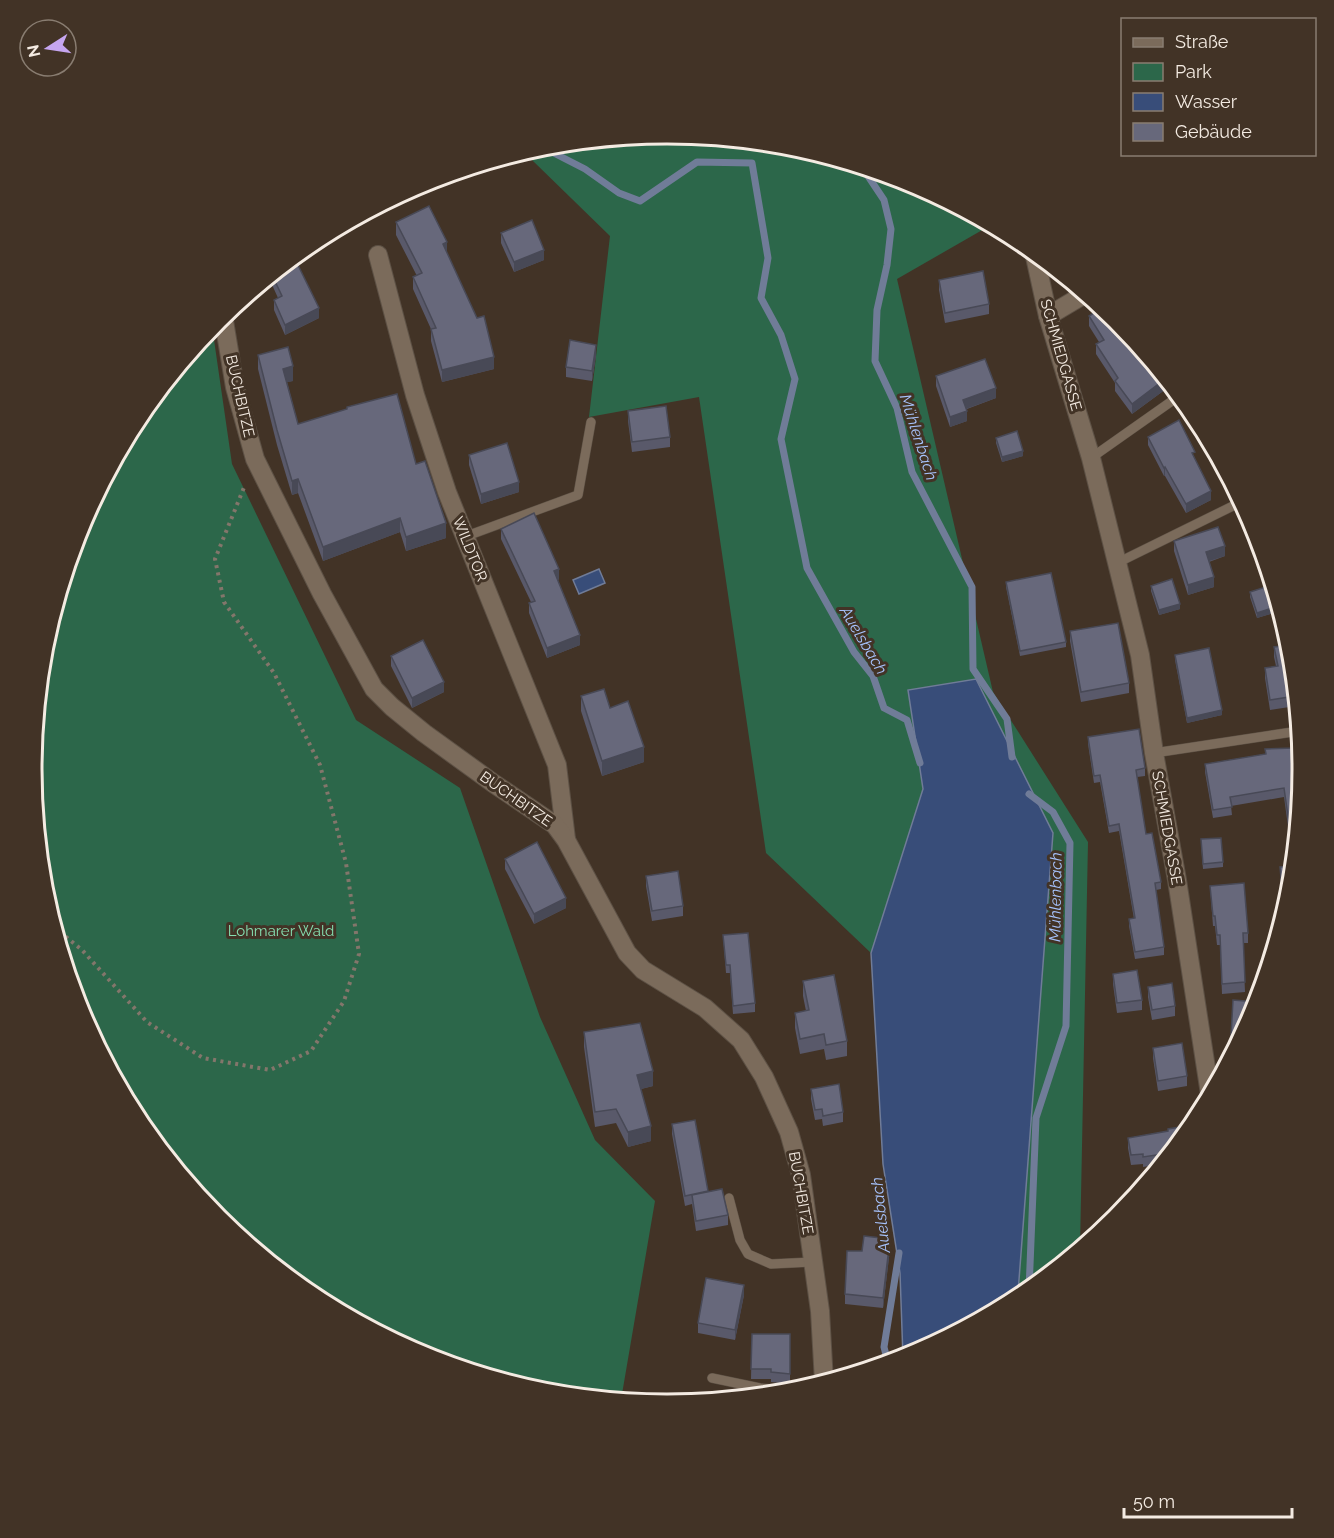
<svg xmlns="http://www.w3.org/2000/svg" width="1334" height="1538" viewBox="0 0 1334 1538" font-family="Raleway,sans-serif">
<rect width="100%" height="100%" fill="#423326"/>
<g fill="#2c674a">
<polygon points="667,134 791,146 911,182 991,225 897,279 993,692 1088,842 1080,1248 1019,1298 908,690 923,789 871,953 766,853 699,397 589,417 610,236 533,161 526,151 543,146"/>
<polygon points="212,326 232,464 356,720 460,788 540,1017 595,1140 655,1201 621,1400 543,1392 424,1356 314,1297 217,1218 138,1122 80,1012 44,893 32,769 44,645 80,525 139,416"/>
</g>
<g fill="#384d79" stroke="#707c98" stroke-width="1.5">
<polygon points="599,569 605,583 579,594 573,580"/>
<polygon points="976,679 1053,833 1018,1293 1019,1298 910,1356 903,1358 900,1273 883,1164 871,953 923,789 908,690"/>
</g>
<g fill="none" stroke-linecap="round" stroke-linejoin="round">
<g stroke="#707c98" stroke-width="7">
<polyline points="544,146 546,149 585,169 619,193 640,201 697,162 752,163 768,258 761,298 781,335 795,379 781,439 807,568 854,652 873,676 884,708 907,720 920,763"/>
<polyline points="862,167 884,200 891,229 887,265 877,310 875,361 897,408 912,472 972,587 973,669 1007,719 1012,757"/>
<polyline points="1029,794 1053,812 1070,843 1066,1026 1036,1118 1029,1290"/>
<polyline points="888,1363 884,1347 899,1253"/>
</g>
<defs>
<g id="lane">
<polyline points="1091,458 1179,396"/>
<polyline points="464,537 578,495 591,422"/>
<polyline points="1117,563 1241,502"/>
<polyline points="1154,753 1299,731"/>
<polyline points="729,1198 740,1240 748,1254 771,1264 812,1262"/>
<polyline points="712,1378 760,1388 795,1391"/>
</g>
<g id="street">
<polyline points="1034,252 1048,316 1091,458 1140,655 1154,753 1177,880 1210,1094"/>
<polyline points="378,255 415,395 447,492 557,765 566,839"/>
<polyline points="223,315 235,387 255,459 322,594 374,689 392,707 424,733 493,783 555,825 566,840 627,953 643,970 705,1008 741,1040 764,1077 789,1132 801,1175 820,1311 824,1382"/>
<polyline points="1048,316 1085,294"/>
</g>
</defs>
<use href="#lane" stroke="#5d5145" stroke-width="10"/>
<use href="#street" stroke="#5d5145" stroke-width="20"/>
<polyline stroke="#83766b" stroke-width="4" stroke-dasharray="3 4.5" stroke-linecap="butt" points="54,927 82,950 147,1022 203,1058 270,1070 311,1051 344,1001 359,954 346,863 320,765 274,673 224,602 215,559 245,485"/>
<use href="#lane" stroke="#7b6b5b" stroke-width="9"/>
<use href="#street" stroke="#7b6b5b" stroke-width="18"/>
</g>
<g fill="#59596a">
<polygon points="396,222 447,253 494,369 442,382 431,341 431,329 413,289 413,277 417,276 396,235"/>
<polygon points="501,233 544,260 514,272 501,243"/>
<polygon points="299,253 300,264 298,264 319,318 285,335 274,310 274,300 278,298 269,278"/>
<polygon points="939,280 989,304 989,314 945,323 939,290"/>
<polygon points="1089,316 1145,358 1170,386 1132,414 1115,391 1115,383 1096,354 1096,344 1099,342 1089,326"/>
<polygon points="258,355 293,381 287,382 298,424 347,409 347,407 416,464 446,538 406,551 400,532 323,561 298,493 292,495 277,445 258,369"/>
<polygon points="596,355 592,381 566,377 566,367"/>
<polygon points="936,376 996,398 967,409 967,421 950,427 936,386"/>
<polygon points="628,411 670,437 670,447 632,452 628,421"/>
<polygon points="1148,437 1195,460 1211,500 1186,513 1165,476 1164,476 1148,445"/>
<polygon points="996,438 1023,456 1002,462 996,443"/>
<polygon points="469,455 519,492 481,504 469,465"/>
<polygon points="501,529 559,579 558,580 580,645 547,658 529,613 529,603 531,602 501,539"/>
<polygon points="1174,541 1225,556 1209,562 1214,587 1188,595 1174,551"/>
<polygon points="1006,582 1066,642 1066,647 1020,656 1006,587"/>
<polygon points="1272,585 1280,611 1257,618 1250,597 1250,592"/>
<polygon points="1151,586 1180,609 1159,615 1151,591"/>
<polygon points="1070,631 1129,683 1129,693 1081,702 1070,641"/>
<polygon points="1290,645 1296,706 1270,710 1265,678 1265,668 1276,666 1274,657 1274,647"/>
<polygon points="1175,655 1222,715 1187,723 1175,660"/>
<polygon points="391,656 444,692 412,708 391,666"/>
<polygon points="581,696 610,708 644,762 602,776 581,711"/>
<polygon points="1088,737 1145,768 1145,776 1137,777 1146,834 1161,882 1161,889 1156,890 1164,947 1164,955 1135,959 1129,926 1129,919 1134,919 1119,831 1109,833 1100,782 1094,783 1088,744"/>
<polygon points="1293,745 1302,769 1293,863 1284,797 1231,806 1232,815 1213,818 1205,772 1205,764 1265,754 1265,749 1293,748"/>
<polygon points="1201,844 1223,862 1223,867 1203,869"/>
<polygon points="505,859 566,908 534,924 505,869"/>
<polygon points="1293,866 1289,896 1282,896 1280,867"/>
<polygon points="646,876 683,906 683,916 652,921 646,886"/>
<polygon points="1210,886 1248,933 1248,943 1243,943 1245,992 1222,994 1220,945 1217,945 1215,926 1213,926"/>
<polygon points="723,935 755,1003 755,1012 733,1014 730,973 726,973"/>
<polygon points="1113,974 1142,1000 1142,1010 1117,1013 1113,984"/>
<polygon points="803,981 847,1041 847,1056 826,1060 824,1049 800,1054 795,1028 795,1013 806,1011 803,996"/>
<polygon points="1148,987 1175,1006 1175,1016 1152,1020 1148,997"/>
<polygon points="1254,1013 1236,1046 1231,1046 1231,1036"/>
<polygon points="584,1032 653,1086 641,1089 651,1141 628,1147 616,1123 595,1127 584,1047"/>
<polygon points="1153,1048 1187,1076 1187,1086 1158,1091 1153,1058"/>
<polygon points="811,1089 843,1112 843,1122 823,1126 822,1119 815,1120 811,1099"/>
<polygon points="672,1124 708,1192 728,1215 728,1225 696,1231 692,1204 685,1206 672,1134"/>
<polygon points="1193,1125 1161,1164 1143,1167 1143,1164 1131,1165 1128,1148 1128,1138 1168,1131"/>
<polygon points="890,1249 883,1308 845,1304 845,1294 862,1251"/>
<polygon points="744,1295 735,1340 698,1333 698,1323"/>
<polygon points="752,1334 790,1334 790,1384 771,1382 771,1379 751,1379"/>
</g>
<g fill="#484956">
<polygon points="447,242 447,254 443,244"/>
<polygon points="544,250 544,260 514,272 514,262"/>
<polygon points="300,254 300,264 294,266 294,257"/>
<polygon points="319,308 319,318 285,335 285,325"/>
<polygon points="596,345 596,355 592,381 592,371"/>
<polygon points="494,357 494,369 442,382 442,370"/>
<polygon points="293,366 293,381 283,383 283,369"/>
<polygon points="1165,379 1170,386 1132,414 1132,404"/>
<polygon points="996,388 996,398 963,410 963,400"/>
<polygon points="967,411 967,421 950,427 950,417"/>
<polygon points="1023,451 1023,456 1002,462 1002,457"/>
<polygon points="1165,467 1165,476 1164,476 1164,468"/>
<polygon points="298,479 298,493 292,495 292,481"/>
<polygon points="519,482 519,492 481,504 481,494"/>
<polygon points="1211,491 1211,500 1186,513 1186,504"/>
<polygon points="400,518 400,532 323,561 323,547"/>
<polygon points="446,523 446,538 406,551 406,537"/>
<polygon points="1225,546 1225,556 1206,562 1206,552"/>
<polygon points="559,569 559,579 554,581 554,571"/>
<polygon points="1214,577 1214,587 1188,595 1188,585"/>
<polygon points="1180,604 1180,609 1159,615 1159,610"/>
<polygon points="1278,606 1280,611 1257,618 1257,613"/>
<polygon points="580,635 580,645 547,658 547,648"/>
<polygon points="444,682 444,692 412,708 412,698"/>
<polygon points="1222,710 1222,715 1187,723 1187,718"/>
<polygon points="644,747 644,762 602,776 602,761"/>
<polygon points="566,898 566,908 534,924 534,914"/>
<polygon points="653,1071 653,1086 637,1090 637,1075"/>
<polygon points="651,1126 651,1141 628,1147 628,1132"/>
<polygon points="890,1239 890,1249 883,1308 883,1298"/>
<polygon points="744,1285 744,1295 735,1340 735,1330"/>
</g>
<g fill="#67687b" stroke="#484956" stroke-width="1.5">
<polygon points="429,206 447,242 443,244 477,318 484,316 494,357 442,370 431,329 436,328 413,277 422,273 396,222"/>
<polygon points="532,220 544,250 514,262 501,233"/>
<polygon points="294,257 319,308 285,325 274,300 282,296 272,275"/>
<polygon points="983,271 989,304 945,313 939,280"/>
<polygon points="1102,308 1117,320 1135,342 1145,358 1147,357 1165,379 1132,404 1115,381 1118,378 1096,344 1104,340 1089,316"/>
<polygon points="570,340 596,345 592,371 566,367"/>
<polygon points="288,347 293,366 283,369 298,424 347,409 347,407 397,394 416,464 425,461 446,523 406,537 400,518 323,547 298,479 292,481 277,430 258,355"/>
<polygon points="985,359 996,388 963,400 967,411 950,417 936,376"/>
<polygon points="666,406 670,437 632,442 628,411"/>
<polygon points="1179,420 1195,452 1192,453 1211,491 1186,504 1165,467 1164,468 1148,437"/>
<polygon points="1017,431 1023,451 1002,457 996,438"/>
<polygon points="507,443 519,482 481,494 469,455"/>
<polygon points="534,513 559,569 554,571 580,635 547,648 529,603 535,601 501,529"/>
<polygon points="1218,527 1225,546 1206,552 1214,577 1188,585 1174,541"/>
<polygon points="1051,573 1066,642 1020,651 1006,582"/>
<polygon points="1172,579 1180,604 1159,610 1151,586"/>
<polygon points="1272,585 1278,606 1257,613 1250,592"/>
<polygon points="1118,623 1129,683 1081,692 1070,631"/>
<polygon points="423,640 444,682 412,698 391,656"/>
<polygon points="1290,645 1295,696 1270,700 1265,668 1278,666 1274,647"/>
<polygon points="1209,648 1222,710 1187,718 1175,655"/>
<polygon points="604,689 610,708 628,701 644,747 602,761 581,696"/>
<polygon points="1139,729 1145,768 1136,770 1146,834 1152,833 1161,882 1155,883 1164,947 1135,952 1129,919 1135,918 1119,824 1109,826 1100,775 1094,776 1088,737"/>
<polygon points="1300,743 1302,769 1294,858 1284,788 1230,797 1232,807 1213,810 1205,764 1266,754 1265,749 1294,748 1293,745"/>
<polygon points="1221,838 1223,862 1203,864 1201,839"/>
<polygon points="537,842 566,898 534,914 505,859"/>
<polygon points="1293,866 1291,887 1282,888 1280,867"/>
<polygon points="678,871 683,906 652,911 646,876"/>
<polygon points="1244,883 1248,933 1243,933 1245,982 1222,984 1220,935 1217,935 1215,916 1213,916 1210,886"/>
<polygon points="748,933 755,1003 733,1006 730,965 726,965 723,935"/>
<polygon points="1137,970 1142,1000 1117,1003 1113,974"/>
<polygon points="834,975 847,1041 826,1045 824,1034 800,1039 795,1013 809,1010 803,981"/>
<polygon points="1172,983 1175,1006 1152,1010 1148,987"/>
<polygon points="1233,1000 1257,1002 1254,1013 1241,1037 1231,1036"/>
<polygon points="640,1023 653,1071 637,1075 651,1126 628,1132 616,1109 595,1112 584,1032"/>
<polygon points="1182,1043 1187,1076 1158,1081 1153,1048"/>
<polygon points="839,1084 843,1112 823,1116 822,1109 815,1110 811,1089"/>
<polygon points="695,1120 708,1191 685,1196 672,1124"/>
<polygon points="1193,1125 1170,1153 1143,1157 1143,1154 1131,1155 1128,1138 1168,1131 1168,1129"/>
<polygon points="722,1189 728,1215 696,1221 692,1195"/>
<polygon points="864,1236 890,1239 883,1298 845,1294 847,1251 862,1251"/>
<polygon points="706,1278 744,1285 735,1330 698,1323"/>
<polygon points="752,1334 790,1334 790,1374 771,1372 771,1369 751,1369"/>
<polygon points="770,1386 790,1387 790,1392 769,1394"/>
</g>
<g text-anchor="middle" stroke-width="6" stroke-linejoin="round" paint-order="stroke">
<g font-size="15" fill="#f4ebe2" stroke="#423326">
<text transform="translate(1061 355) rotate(74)" y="5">SCHMIEDGASSE</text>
<text transform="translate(240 396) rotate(77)" y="5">BUCHBITZE</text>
<text transform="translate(470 549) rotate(68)" y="5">WILDTOR</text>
<text transform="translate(516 799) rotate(35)" y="5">BUCHBITZE</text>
<text transform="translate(1167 828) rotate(80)" y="5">SCHMIEDGASSE</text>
<text transform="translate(801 1193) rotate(80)" y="5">BUCHBITZE</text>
</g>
<g font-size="15" fill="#85ddaf" stroke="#423326">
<text x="281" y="936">Lohmarer Wald</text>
</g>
<g font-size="16" font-style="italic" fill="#a6c2fb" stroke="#423326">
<text transform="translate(919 437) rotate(72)" y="6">Mühlenbach</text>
<text transform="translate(864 640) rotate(59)" y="6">Auelsbach</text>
<text transform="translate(1055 897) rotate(-89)" y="6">Mühlenbach</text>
<text transform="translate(880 1215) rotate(-96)" y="6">Auelsbach</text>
</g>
</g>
<path d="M0 0H1334V1538H0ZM42 769a625 625 0 1 1 1250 0a625 625 0 1 1-1250 0Z" fill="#423326" fill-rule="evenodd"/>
<path fill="none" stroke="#f4ebe2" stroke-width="3" d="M42 769a625 625 0 1 1 1250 0a625 625 0 1 1-1250 0Z"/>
<rect x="1121" y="18" width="195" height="138" fill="#423326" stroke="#897d71" stroke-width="1.5"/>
<rect x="1133" y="38" width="30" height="9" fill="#7b6b5b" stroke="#897d71" stroke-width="1.5"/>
<text x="1175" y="48" font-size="18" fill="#f4ebe2">Straße</text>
<rect x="1133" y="63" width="30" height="18" fill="#2c674a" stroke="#897d71" stroke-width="1.5"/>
<text x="1175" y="78" font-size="18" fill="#f4ebe2">Park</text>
<rect x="1133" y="93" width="30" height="18" fill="#384d79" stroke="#897d71" stroke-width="1.5"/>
<text x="1175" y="108" font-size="18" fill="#f4ebe2">Wasser</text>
<rect x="1133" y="123" width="30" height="18" fill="#67687b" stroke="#897d71" stroke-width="1.5"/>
<text x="1175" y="138" font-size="18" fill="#f4ebe2">Gebäude</text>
<g transform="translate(48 48) rotate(258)"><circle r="28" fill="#423326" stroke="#897d71" stroke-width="1.5"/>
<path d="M0-4.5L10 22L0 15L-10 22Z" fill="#c6a6f0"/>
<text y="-9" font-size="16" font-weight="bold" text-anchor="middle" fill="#f4ebe2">N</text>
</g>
<path d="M1124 1508v9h168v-9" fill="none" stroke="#f4ebe2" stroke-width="3"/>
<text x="1133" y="1508" font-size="18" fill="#f4ebe2" stroke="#423326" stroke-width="4.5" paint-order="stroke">50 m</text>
</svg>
